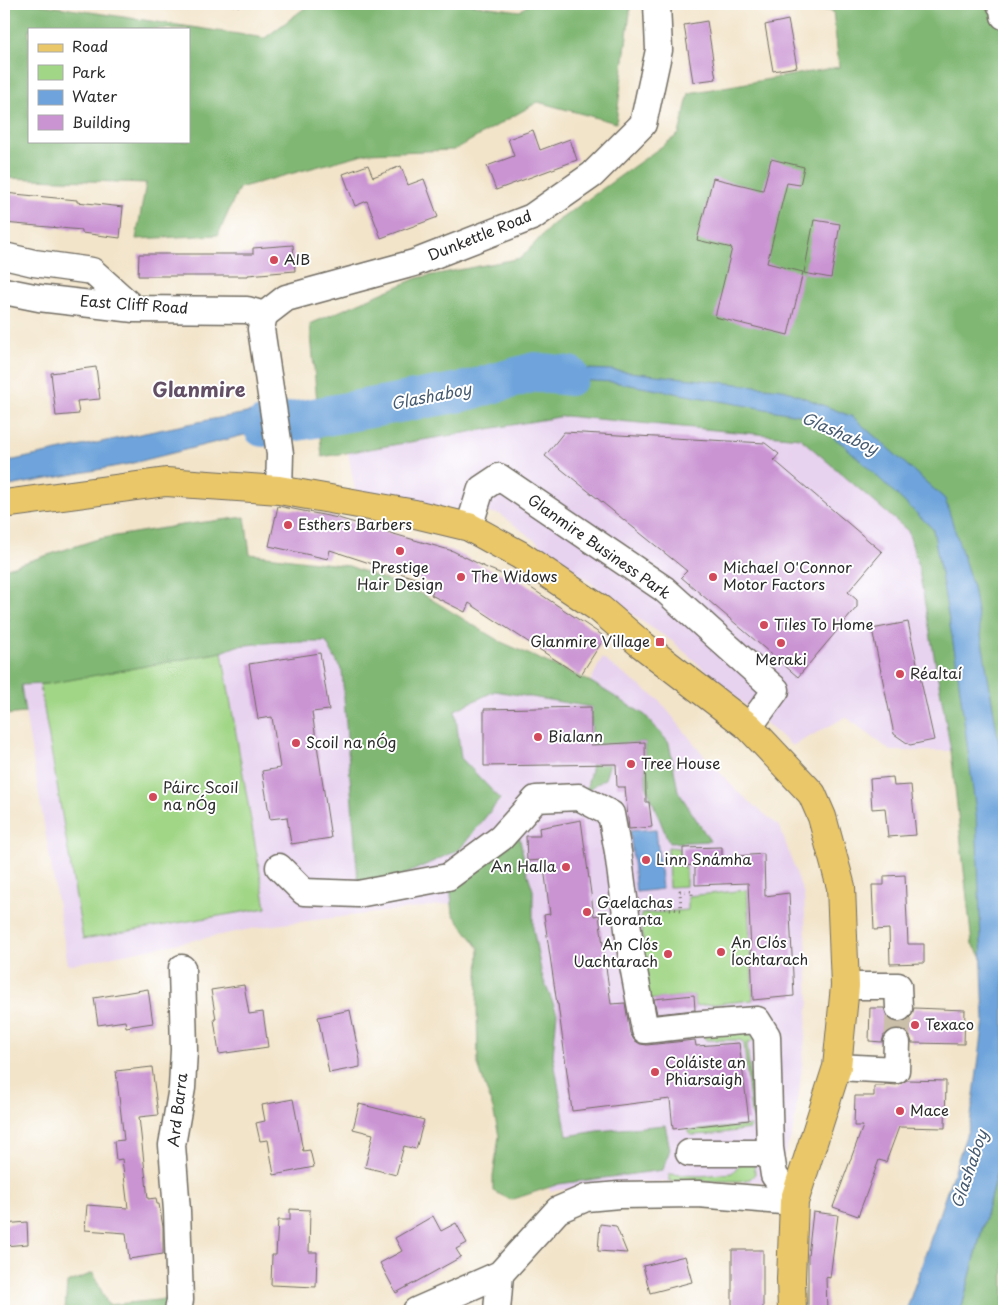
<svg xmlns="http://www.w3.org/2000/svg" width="1008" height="1315" viewBox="0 0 1008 1315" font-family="'Playpen Sans',sans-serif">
<rect width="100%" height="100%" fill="#fff"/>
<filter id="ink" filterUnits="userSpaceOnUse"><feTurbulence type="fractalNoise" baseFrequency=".02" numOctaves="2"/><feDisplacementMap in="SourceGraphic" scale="10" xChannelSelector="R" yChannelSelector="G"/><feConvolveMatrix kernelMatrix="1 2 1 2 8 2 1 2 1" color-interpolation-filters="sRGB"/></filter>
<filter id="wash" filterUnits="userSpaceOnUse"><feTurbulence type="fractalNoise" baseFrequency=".0096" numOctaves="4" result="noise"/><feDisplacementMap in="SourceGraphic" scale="20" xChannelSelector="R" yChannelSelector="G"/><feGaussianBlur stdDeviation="1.12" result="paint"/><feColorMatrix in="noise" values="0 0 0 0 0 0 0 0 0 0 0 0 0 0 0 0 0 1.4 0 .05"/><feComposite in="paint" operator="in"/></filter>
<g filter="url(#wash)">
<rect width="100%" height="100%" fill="#f2e4c9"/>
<g fill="#e7d2ef">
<polygon points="565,416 800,438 913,536 951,751 891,751 846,717 792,746 672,641 643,622 500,514 427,506 355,490 348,453"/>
<polygon points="245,517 250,554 349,566 398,584 426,596 499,641 590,682 602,658 659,700 701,752 737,791 780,827 804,895 809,1001 799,1093 792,1135 780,1166 769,1182 629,1182 550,1191 515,896 266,926 68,965 4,589 4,569 98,539 173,526"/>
</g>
<g fill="#a1d686" stroke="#668058">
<polygon points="222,652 266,908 83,939 40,685"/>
<polygon points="668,847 679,848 683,868 686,868 686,886 669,887"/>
<polygon points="747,890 753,1000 695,1006 694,995 647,1000 641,914 688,910 688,896"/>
<polygon points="699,1029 750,1033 754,1040 747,1044 754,1120 751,1113 744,1043 740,1040 706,1040"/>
<polygon points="751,1126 750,1129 715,1134 692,1135 687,1131"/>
<polygon points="754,1157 755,1174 750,1179 740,1181 669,1181 669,1174 700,1176 732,1173 740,1164"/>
</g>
<g fill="#80b773" stroke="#56714f" fill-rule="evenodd">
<path d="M4 4H36L265 38 310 4H468L520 11 529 4H631L616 123 538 102 454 150 367 153 239 188 218 235 136 239 146 183 4 178ZM29 29H189V141H29Z"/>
<polygon points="735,4 1004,4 1004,985 972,944 951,751 918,565 908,531 800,438 565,416 322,457 310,324 417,278 521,258 552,225 679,134 689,93 839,67 833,11 790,7 743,8"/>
<polygon points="245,517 250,554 349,566 398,584 426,596 499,641 591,682 645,715 669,743 678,791 710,841 669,843 646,785 645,742 616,744 605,779 586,791 592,765 591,707 495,691 455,710 461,758 500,799 460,849 395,879 358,882 342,671 326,642 277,642 237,646 222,652 48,684 21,685 25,713 4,715 4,619 9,619 4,589 4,569 98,539 182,525"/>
<polygon points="519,835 526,869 533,890 533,928 542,976 557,1013 553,1055 567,1136 598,1131 665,1125 670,1149 663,1170 559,1184 511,1200 493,1191 493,1177 499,1136 493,1109 478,1065 477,1005 479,948 453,914 450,885"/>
<polygon points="1004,1145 1004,1311 961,1311"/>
<polygon points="93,1273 108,1305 188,1297 187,1311 65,1311 67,1283"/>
</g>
<g fill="#6ea4db" stroke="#4c6883">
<polygon points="514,366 611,370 782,389 853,417 945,499 973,587 1004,773 1004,1145 961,1311 906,1311 970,1124 984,1020 976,813 956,660 933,529 845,446 804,416 613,382 515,377 316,417 129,464 4,487 4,462 208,420 400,385"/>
<polygon points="656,829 662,889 636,892 630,831"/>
</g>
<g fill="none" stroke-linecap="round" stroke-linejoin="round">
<polyline stroke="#6ea4db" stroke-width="40" points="263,427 466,391 535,372 569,376"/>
</g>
<g id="blocks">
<g fill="#ca94d3">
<polygon points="788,20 797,67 773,71 765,25"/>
<polygon points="707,21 716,79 693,82 684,25"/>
<polygon points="533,130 540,150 570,139 577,160 496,190 487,166 514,156 508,139"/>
<polygon points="771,159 804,167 800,185 787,183 767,263 803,272 788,335 715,317 732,248 697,240 713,178 763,190"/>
<polygon points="368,165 373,177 401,166 408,185 424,179 438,217 381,238 367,201 355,206 343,174"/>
<polygon points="4,193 77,200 77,202 123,207 120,238 82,233 82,230 4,223"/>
<polygon points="814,220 840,224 831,278 804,273"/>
<polygon points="293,245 295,271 248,275 248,276 138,276 139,254 253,254 253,248"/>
<polygon points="96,367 100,399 77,401 79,414 56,416 51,373"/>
<polygon points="564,432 765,443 779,454 774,460 882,552 848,592 857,600 857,607 798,677 681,577 687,571 545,456"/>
<polygon points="278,506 338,518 453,551 487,568 522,582 605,637 580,676 469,603 465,612 431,595 436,585 330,550 328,559 269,546"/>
<polygon points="908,622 934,740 910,745 894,734 872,629"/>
<polygon points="320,653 329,710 312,712 331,838 291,844 287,817 270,819 262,771 280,768 272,717 258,719 249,664"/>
<polygon points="591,707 591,745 645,742 646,802 649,802 652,827 629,829 625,787 617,787 616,764 484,766 484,709"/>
<polygon points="893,777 894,786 911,785 916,835 888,837 885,808 872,809 870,779"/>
<polygon points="581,820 594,916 599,915 611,1004 625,1003 630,1033 634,1040 640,1044 647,1045 695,1040 696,1046 739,1043 749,1120 673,1129 670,1099 572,1111 558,1004 557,1004 544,915 550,914 543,860 527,861 526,836 540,836 539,828"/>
<polygon points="722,847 722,857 764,854 765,896 789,893 794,996 753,1000 748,883 695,885 695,865 683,866 683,848"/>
<polygon points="905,875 908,944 924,944 924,963 890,964 889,929 874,930 872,885 884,885 884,876"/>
<polygon points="244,985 249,1014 263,1012 268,1047 219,1054 214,1019 216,1019 211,990"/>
<polygon points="148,989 153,1023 126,1027 125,1021 98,1025 94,998"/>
<polygon points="694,995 695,1010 657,1014 654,999"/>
<polygon points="870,1008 884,1008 887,1016 893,1021 899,1023 907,1020 912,1015 914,1008 965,1010 964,1044 912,1043 910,1036 905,1031 897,1028 890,1030 884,1035 882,1042 869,1041"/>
<polygon points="350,1010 360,1060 360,1067 329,1073 318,1017"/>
<polygon points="152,1067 158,1115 139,1117 148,1199 156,1198 157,1204 159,1204 163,1227 163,1254 129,1259 126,1233 85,1230 87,1205 128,1208 122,1159 116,1160 114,1141 124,1140 116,1071"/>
<polygon points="907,1080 946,1081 945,1128 899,1127 886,1162 879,1160 858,1216 833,1207 863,1126 854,1126 855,1096 874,1096 874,1086 885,1086 885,1084 896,1085 902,1083"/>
<polygon points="293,1099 303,1151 310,1150 314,1167 274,1175 268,1140 260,1141 256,1123 265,1121 262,1105"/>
<polygon points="359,1104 424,1120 416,1149 404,1146 396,1175 365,1167 373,1134 353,1129"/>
<polygon points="290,1209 310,1210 309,1252 317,1252 316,1287 271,1285 272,1255 276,1255 278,1220 290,1220"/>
<polygon points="813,1212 838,1215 830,1278 826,1277 827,1311 808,1311 808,1256"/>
<polygon points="433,1216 441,1231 456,1223 467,1243 456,1249 461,1257 396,1293 380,1263 402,1251 395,1238"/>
<polygon points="27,1222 28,1244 4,1246 4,1224"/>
<polygon points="600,1224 616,1226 627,1253 598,1251"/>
<rect x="732" y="1250" width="31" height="61"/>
<polygon points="685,1256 692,1282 650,1293 643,1266"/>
</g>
</g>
</g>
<g filter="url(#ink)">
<use href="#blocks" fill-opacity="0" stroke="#716c62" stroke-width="1"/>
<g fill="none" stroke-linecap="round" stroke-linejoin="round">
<polyline stroke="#cabfa9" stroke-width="26" stroke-dasharray="26 13" stroke-linecap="butt" points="897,1043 899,1008"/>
<defs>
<g id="minor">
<polyline points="1000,4 1003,9 1004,16"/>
<polyline points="4,256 34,263 92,271 133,308"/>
<polyline points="4,291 39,298 134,309 247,310 264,315"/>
<polyline points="264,315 286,298 414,263 532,217 592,175 643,124 659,50 657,4"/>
<polyline points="264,315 261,329 280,454 279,490"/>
<polyline points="469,527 481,489 499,477 664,589 776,690 749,727"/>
<polyline points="279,867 304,892 358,894 448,877 501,838 536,799 579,797 611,814 618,852 632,960 645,1030 690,1025 757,1020 767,1036 770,1148 774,1175 794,1202"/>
<polyline points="845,986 898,986 899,1008"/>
<polyline points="837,1067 896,1070 897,1043"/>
<polyline points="689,1153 770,1153"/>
<polyline points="178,1311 180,1300 177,1211 172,1145 182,1088 184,1050 182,968"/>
<polyline points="416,1311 500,1274 558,1210 586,1198 619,1195 698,1194 794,1202"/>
<polyline points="497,1311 500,1274"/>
</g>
<polyline id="major" points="4,504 166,482 279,490 415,514 469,527 520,555 600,609 641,644 749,727 812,794 822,817 841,887 845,986 837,1067 794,1202 791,1279 792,1311"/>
</defs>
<use href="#minor" stroke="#716c62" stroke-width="29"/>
<use href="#major" stroke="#716c62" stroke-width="30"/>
<g stroke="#716c62" stroke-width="3" stroke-dasharray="1 4" stroke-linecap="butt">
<polyline points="228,4 242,6 252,4"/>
<polyline points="650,907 681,910 680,891 692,891 692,895"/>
</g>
<use href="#minor" stroke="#fff" stroke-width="26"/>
<use href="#major" stroke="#eac769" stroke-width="28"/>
</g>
</g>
<g fill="#d1495b" stroke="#fff" stroke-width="2">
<circle cx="274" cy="260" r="5"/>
<circle cx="288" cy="525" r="5"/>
<circle cx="400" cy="551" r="5"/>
<circle cx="461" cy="577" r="5"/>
<circle cx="713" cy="577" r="5"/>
<circle cx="764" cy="625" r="5"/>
<rect x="655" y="637" width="10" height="10" rx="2.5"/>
<circle cx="781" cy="643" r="5"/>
<circle cx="900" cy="674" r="5"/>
<circle cx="538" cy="737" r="5"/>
<circle cx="296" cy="743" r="5"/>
<circle cx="631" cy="764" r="5"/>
<circle cx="153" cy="797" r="5"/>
<circle cx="646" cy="860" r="5"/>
<circle cx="566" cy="867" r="5"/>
<circle cx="587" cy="912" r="5"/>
<circle cx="721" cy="952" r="5"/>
<circle cx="668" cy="954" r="5"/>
<circle cx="915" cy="1025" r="5"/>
<circle cx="655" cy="1072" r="5"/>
<circle cx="900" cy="1111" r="5"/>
</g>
<g text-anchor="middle" stroke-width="4" stroke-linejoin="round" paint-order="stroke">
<g font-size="15" fill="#2b2b2b" stroke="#fff">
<text transform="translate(480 236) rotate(-22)" y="5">Dunkettle Road</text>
<text transform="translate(134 305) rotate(4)" y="5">East Cliff Road</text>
<text transform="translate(599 547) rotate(35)" y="5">Glanmire Business Park</text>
<text transform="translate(178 1110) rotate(-83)" y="5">Ard Barra</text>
</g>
<g font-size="15" fill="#2b2b2b" stroke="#fff" text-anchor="start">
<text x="284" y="265">AIB</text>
<text x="298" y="530">Esthers Barbers</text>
<text x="400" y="573" text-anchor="middle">Prestige<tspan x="400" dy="17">Hair Design</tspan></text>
<text x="723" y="573">Michael O'Connor<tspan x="723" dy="17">Motor Factors</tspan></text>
<text x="471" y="582">The Widows</text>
<text x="774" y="630">Tiles To Home</text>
<text x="650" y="647" text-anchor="end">Glanmire Village</text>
<text x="781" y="665" text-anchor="middle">Meraki</text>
<text x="910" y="679">Réaltaí</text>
<text x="548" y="742">Bialann</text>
<text x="306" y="748">Scoil na nÓg</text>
<text x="641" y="769">Tree House</text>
<text x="163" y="793">Páirc Scoil<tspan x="163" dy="17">na nÓg</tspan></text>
<text x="656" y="865">Linn Snámha</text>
<text x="556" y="872" text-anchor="end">An Halla</text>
<text x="597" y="908">Gaelachas<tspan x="597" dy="17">Teoranta</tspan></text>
<text x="731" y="948">An Clós<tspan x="731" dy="17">Íochtarach</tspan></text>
<text x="658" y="950" text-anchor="end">An Clós<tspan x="658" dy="17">Uachtarach</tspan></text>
<text x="925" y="1030">Texaco</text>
<text x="665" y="1068">Coláiste an<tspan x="665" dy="17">Phiarsaigh</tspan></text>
<text x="910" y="1116">Mace</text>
</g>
<g font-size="16" font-style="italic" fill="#465b71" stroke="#fff">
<text transform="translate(431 396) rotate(-11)" y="6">Glashaboy</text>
<text transform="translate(840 433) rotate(24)" y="6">Glashaboy</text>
<text transform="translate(969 1169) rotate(-71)" y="6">Glashaboy</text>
</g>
<g font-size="20" font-weight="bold" fill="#635066" stroke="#fff">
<text x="199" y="397">Glanmire</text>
</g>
</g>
<rect width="1008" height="1315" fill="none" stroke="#fff" stroke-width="20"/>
<rect x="28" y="28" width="162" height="115" fill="#ffffff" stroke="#aaaaaa"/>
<rect x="38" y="44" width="25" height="8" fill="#eac769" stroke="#aaaaaa"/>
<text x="72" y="52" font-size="15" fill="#2b2b2b">Road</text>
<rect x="38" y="65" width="25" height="15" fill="#a1d686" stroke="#aaaaaa"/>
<text x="72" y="78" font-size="15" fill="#2b2b2b">Park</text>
<rect x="38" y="90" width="25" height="15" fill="#6ea4db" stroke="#aaaaaa"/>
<text x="72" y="102" font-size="15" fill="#2b2b2b">Water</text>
<rect x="38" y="115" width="25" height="15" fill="#ca94d3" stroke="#aaaaaa"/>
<text x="72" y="128" font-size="15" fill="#2b2b2b">Building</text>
</svg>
